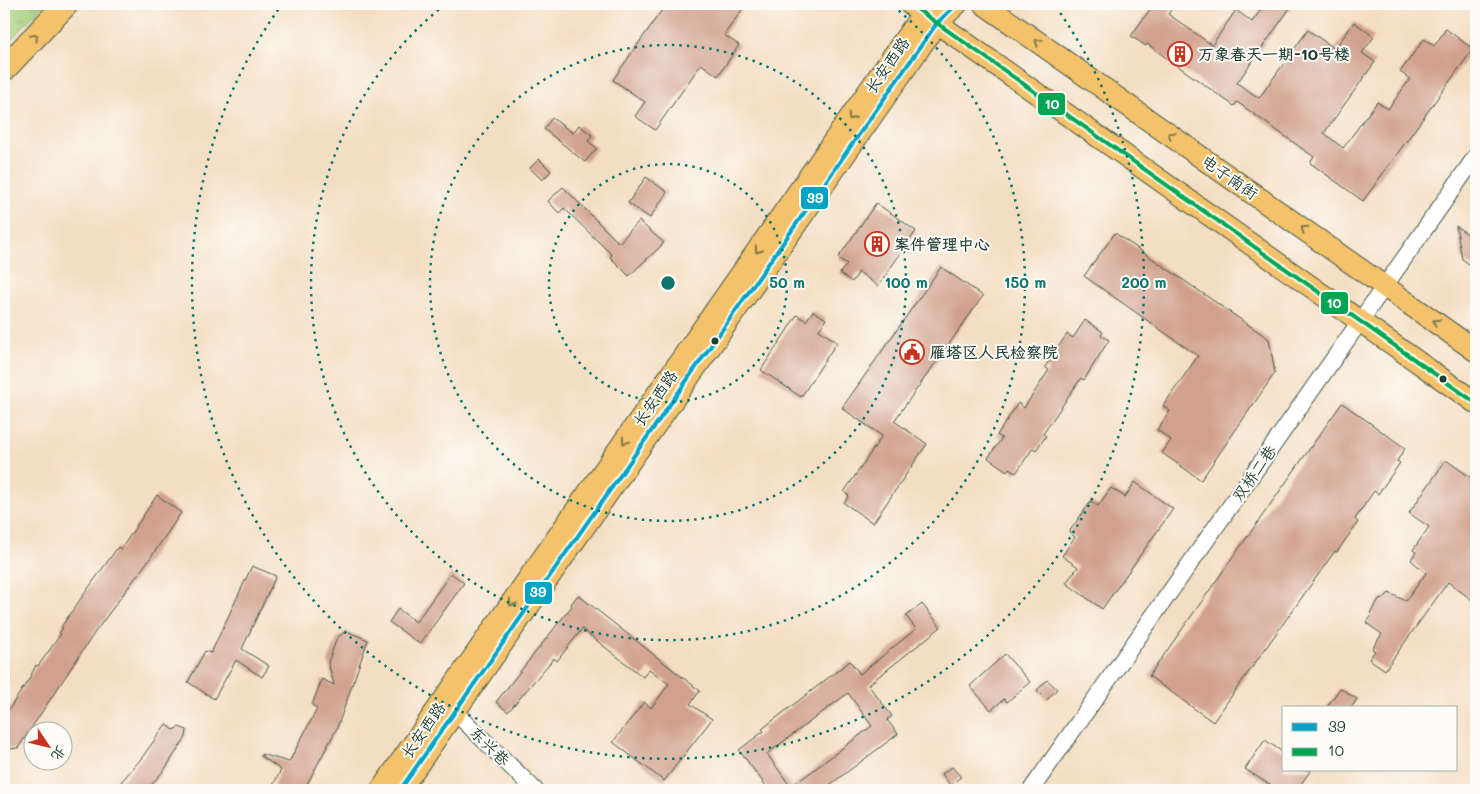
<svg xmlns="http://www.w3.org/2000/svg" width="1480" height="794" viewBox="0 0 1480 794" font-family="Mali,'LXGW WenKai TC',sans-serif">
<defs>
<pattern id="grass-tufts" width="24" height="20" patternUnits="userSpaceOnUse" patternTransform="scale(1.25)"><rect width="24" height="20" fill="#a5ce7a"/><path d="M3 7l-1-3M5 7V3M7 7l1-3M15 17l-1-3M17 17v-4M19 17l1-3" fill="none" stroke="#86a865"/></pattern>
</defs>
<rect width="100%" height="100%" fill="#fdfcf7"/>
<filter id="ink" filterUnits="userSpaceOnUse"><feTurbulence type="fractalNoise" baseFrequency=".02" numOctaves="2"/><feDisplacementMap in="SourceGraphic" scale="10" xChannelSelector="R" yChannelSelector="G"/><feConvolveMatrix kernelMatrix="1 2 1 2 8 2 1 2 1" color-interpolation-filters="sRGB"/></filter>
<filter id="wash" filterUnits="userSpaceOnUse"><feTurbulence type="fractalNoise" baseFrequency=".0096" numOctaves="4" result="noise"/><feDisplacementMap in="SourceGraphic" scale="20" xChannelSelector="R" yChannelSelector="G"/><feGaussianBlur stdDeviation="1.12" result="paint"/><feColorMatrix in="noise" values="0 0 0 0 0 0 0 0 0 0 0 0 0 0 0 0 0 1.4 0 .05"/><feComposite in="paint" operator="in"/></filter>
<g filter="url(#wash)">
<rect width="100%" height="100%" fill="#f4dec3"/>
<polygon fill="url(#grass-tufts)" stroke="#628657" points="4,4 45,4 4,47"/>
<g id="blocks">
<g fill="#d1a18d" fill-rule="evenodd">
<polygon points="666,4 746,4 724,35 739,45 718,76 701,64 655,130 635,116 645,102 613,80"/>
<polygon points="1154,4 1175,4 1168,14 1212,45 1236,10 1252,22 1265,4 1293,4 1237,83 1259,98 1308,30 1335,49 1354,22 1374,37 1362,53 1375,62 1324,133 1343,148 1377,102 1388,109 1410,79 1400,72 1424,39 1434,46 1446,29 1473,49 1363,201 1310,163 1314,157 1237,102 1234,106 1147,44 1146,46 1131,36"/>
<polygon points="552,118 573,133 579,125 592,135 588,141 597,148 585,162 544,129"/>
<polygon points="539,159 551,171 542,180 530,168"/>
<polygon points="646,177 667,192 650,218 628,203"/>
<polygon points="563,187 619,243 639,221 664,243 629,276 610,257 612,255 564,208 559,213 548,201"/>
<polygon points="876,203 916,231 878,286 859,272 852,282 840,273 847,264 838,258"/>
<polygon points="1456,226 1476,240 1476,269 1462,259"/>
<polygon points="1115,233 1269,339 1275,373 1201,480 1162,453 1171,440 1157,430 1170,411 1163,406 1198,356 1084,276"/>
<polygon points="941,267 983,296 894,421 927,444 873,523 844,503 849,496 844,492 882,436 842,408"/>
<polygon points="813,311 826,319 819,330 837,342 801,397 761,370 797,315 806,321"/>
<polygon points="1085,320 1103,332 1101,335 1109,340 1084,380 1081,378 1043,434 1046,436 1036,450 1033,448 1016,473 1009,468 1007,471 988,458 1002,438 997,435 1018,403 1024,408 1049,370 1045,367 1067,334 1073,338"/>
<polygon points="1342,403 1405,448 1397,461 1400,463 1378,494 1374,491 1355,519 1358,522 1337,552 1335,551 1213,722 1149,676"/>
<polygon points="1446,460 1476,481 1476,603 1448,582 1385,670 1369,659 1375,651 1372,649 1382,634 1366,623 1372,615 1370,613 1380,598 1383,599 1389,593 1406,601 1426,573 1411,560 1416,552 1413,550 1429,527 1409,513"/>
<polygon points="1135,482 1173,509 1102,609 1066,583 1078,567 1062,556 1075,537 1069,532 1091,501 1098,506 1111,488 1125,497"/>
<polygon points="157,495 181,513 151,557 95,632 18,748 10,749 4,744 4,717 29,679 36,665 38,666 61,634 59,633 63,628 61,627 77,604 118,547 121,549"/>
<polygon points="252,566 276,576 242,649 269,666 262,677 236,660 214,699 188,682 205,651 211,653"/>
<polygon points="451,573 464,583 420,644 389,622 398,609 416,622"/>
<polygon points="578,595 700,691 690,704 712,719 664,781 613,742 644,702 651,708 669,684 649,669 643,677 582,629 557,661 554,658 508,712 496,702 572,606 571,604"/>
<path d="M922 604 941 627 868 685 892 716 887 720 898 734 823 790H769L739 750 764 731 762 729 850 661 860 674 916 629 906 616ZM848 693 872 726 791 787 767 754Z"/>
<polygon points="346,631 368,640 337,728 304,790 281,790 273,785 281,770 261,756 261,754 289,762 317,709 312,705 322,679 334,685 328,662 337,638"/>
<polygon points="1005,654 1030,682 1007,702 1004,699 991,710 970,686"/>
<polygon points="1047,680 1057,689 1047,700 1037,690"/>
<polygon points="1340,688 1357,699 1351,708 1326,708"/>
<polygon points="166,724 174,730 179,727 187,730 186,737 165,769 147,790 114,790 141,759"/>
<polygon points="1265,740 1284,753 1284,770 1311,770 1297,790 1278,790 1245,769"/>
<polygon points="952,767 961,777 950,785 942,774"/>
</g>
</g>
</g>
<g filter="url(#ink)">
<use href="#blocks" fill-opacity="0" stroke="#3f5549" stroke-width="1"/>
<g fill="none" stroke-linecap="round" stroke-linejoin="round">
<defs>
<g id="minor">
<polyline points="447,706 455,712 535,790"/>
<polyline points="1031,790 1476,156"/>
</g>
<g id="major">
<polyline points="910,4 1476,403"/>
<polyline points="984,4 1476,351"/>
<polyline points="381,790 923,13 927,4"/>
<polyline points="400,790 937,23 957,4"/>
</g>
<polyline id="highway" points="4,69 66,4"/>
</defs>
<use href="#minor" stroke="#3f5549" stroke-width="18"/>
<use href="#major" stroke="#3f5549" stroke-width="23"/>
<use href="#highway" stroke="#3f5549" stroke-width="26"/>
<use href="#minor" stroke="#fff" stroke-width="16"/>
<use href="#major" stroke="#f4c26a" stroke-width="21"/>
<use href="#highway" stroke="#f4c26a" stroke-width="24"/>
<defs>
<polyline id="bus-1" points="400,790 937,23 957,4"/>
<polyline id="bus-2" points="910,4 1476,403"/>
</defs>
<use href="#bus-1" stroke="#fdfcf7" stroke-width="8"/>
<use href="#bus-2" stroke="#fdfcf7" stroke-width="8"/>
<use href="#bus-1" stroke="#02a4c6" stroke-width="4"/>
<use href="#bus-2" stroke="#00a651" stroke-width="4"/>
</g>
<defs><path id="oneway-chevron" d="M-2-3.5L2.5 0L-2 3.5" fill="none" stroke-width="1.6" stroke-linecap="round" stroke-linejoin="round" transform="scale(1.25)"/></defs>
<g stroke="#7f794c">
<use href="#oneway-chevron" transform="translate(35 37) rotate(-46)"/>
<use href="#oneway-chevron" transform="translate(1038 42) rotate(-145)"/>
<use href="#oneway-chevron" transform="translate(851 117) rotate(125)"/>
<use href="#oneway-chevron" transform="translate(1171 135) rotate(-145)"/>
<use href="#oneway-chevron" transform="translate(1304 229) rotate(-145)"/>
<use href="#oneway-chevron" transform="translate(758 250) rotate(125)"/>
<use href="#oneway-chevron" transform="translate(1436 322) rotate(-145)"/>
<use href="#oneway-chevron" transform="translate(625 441) rotate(125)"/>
<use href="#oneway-chevron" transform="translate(512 603) rotate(125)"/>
</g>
</g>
<g fill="none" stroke="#0f766e" stroke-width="2.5" stroke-dasharray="2.5 5">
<circle cx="668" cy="283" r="119"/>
<circle cx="668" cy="283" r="238"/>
<path d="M893 6A357 357 0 1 1 443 6"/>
<path d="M1056 7A476 476 0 1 1 280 7"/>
</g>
<defs>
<symbol id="building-ring" viewBox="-11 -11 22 22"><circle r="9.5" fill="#fdfcf7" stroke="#c8321e" stroke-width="1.5"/><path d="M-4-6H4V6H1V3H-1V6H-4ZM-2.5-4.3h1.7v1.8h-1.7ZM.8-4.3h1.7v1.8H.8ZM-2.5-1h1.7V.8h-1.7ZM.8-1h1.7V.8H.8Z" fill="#c8321e"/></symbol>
<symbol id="civic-ring" viewBox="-11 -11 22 22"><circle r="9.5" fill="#fdfcf7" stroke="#c8321e" stroke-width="1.5"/><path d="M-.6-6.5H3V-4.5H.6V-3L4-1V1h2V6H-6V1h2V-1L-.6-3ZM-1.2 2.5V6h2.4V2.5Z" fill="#c8321e"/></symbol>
</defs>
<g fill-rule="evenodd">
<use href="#building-ring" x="1166" y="40" width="28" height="28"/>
<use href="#building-ring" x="863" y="230" width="28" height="28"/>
<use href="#civic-ring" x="898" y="338" width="28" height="28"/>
</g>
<g fill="#1f3d34" stroke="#fdfcf7" stroke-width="2">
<circle cx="715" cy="341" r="4.5"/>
<circle cx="1443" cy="379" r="4.5"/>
</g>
<g text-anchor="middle" stroke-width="4" stroke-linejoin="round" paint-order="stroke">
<g font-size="16" font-weight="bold" fill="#1f3d34" stroke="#fdfcf7" text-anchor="start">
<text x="1198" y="60">万象春天一期-10号楼</text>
<text x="894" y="250">案件管理中心</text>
<text x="930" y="358">雁塔区人民检察院</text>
</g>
<g font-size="16" fill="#1f3d34" stroke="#fdfcf7">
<text transform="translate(887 65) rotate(-55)" y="6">长安西路</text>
<text transform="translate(1230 177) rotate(35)" y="6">电子南街</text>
<text transform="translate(655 398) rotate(-55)" y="6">长安西路</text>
<text transform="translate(1254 473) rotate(-55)" y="6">双桥二巷</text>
<text transform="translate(423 730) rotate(-55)" y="6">长安西路</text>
<text transform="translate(490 746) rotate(45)" y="6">东兴巷</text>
</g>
</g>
<circle cx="668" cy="283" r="8" fill="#0f766e" stroke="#fdfcf7" stroke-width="2.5"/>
<g font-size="15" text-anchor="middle" font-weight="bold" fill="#0f766e" stroke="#fdfcf7" stroke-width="4" stroke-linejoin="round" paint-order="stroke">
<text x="787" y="288">50 m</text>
<text x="906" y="288">100 m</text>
<text x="1025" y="288">150 m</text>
<text x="1144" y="288">200 m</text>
</g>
<g stroke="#fdfcf7" stroke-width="2">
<rect x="1037" y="92" width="29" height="24" rx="5" fill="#00a651"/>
<rect x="800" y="186" width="29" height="24" rx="5" fill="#02a4c6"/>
<rect x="1320" y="291" width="29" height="24" rx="5" fill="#00a651"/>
<rect x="524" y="581" width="29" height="24" rx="5" fill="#02a4c6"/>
</g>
<g font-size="14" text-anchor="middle" font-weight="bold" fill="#fff">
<text x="1052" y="109">10</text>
<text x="815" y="203">39</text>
<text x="1334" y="308">10</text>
<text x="538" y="597">39</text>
</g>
<rect width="1480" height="794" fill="none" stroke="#fdfcf7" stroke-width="20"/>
<rect x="1282" y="706" width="175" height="65" fill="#fdfcf7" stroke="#a4b0a9"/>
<rect x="1292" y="723" width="25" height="8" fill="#02a4c6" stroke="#a4b0a9"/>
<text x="1328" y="732" font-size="15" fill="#1f3d34">39</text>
<rect x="1292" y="748" width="25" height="8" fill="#00a651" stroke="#a4b0a9"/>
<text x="1328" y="756" font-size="15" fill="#1f3d34">10</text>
<g transform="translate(48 746) rotate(125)"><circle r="24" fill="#fdfcf7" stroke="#a4b0a9"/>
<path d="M0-4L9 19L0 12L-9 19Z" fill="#c8321e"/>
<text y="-8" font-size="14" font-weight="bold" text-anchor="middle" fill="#1f3d34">北</text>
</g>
</svg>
